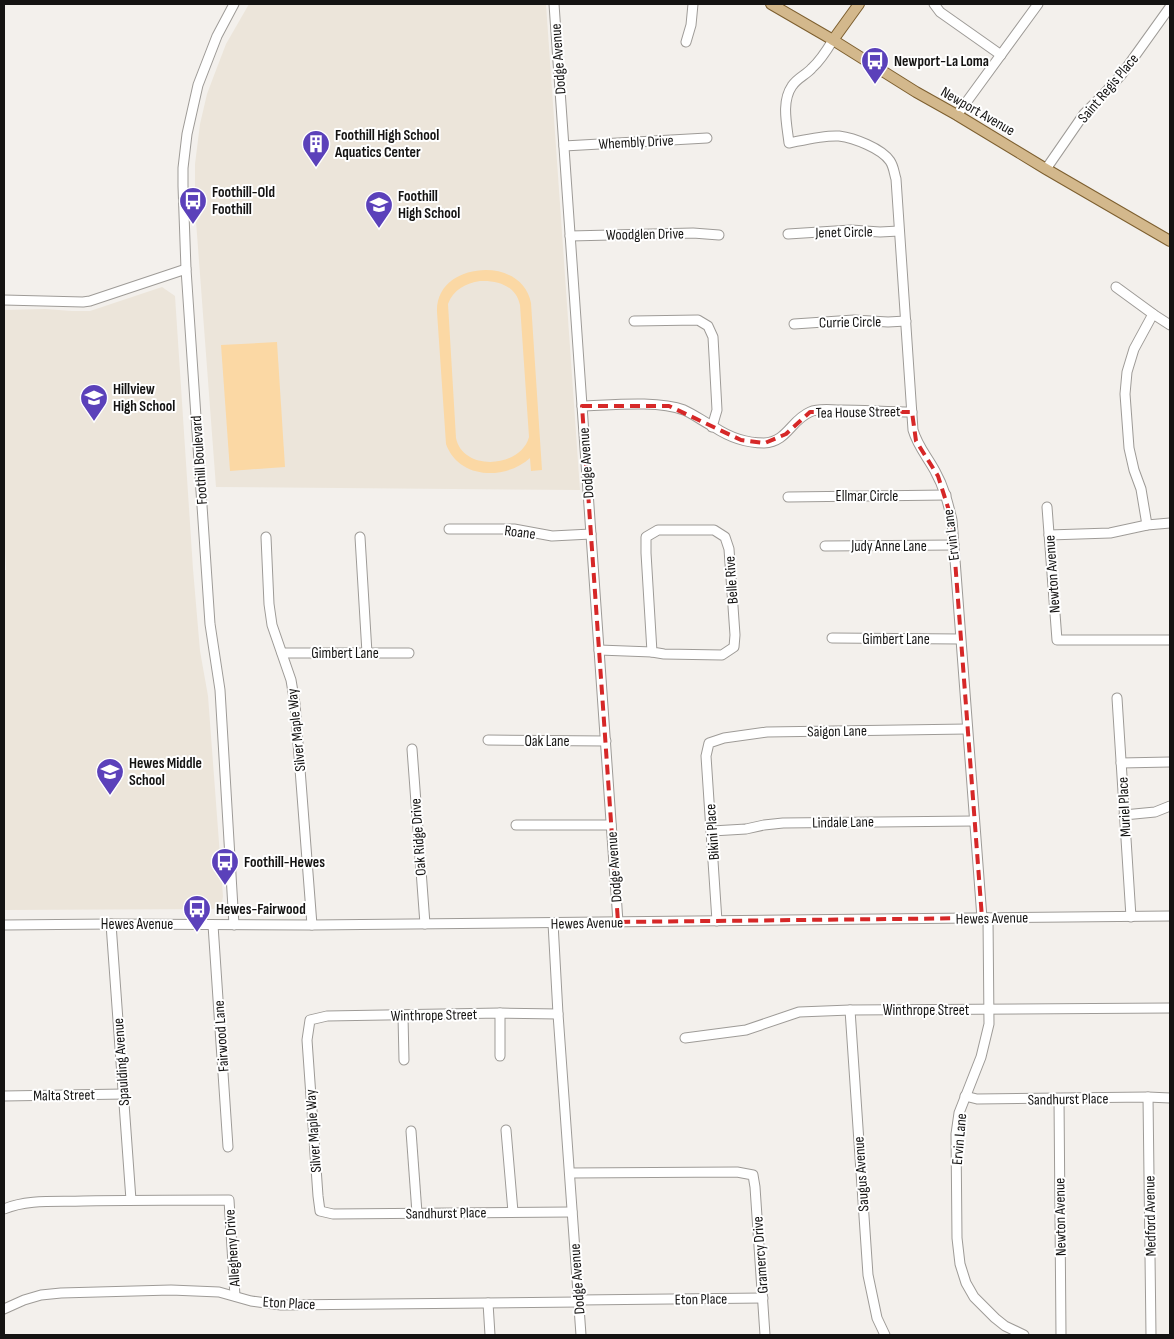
<svg xmlns="http://www.w3.org/2000/svg" width="1174" height="1339" viewBox="0 0 1174 1339" font-family="'Sofia Sans Condensed',sans-serif">
<rect width="100%" height="100%" fill="#f3f0ec"/>
<g fill="#ece5da">
<polygon points="249,4 546,4 580,490 216,487 195,208 195,164 200,124 207,94 213,78 226,44"/>
<polygon points="162,287 175,296 193,569 200,651 208,696 223,896 222,903 219,907 213,909 4,910 4,570 6,570 4,533 4,310 45,309 72,311 90,311"/>
</g>
<g fill="#fbd8a4" fill-rule="evenodd">
<path d="M486 270C507 270 527 281 531 303L542 470 531 471 530 458C506 480 459 480 446 444L437 312C436 284 461 270 486 270ZM480 281C498 280 516 286 520 305L529 437C521 468 463 472 456 438L448 304C453 290 466 283 480 281Z"/>
<polygon points="277,342 285,467 230,471 221,345"/>
</g>
<g fill="none" stroke-linecap="round" stroke-linejoin="round">
<defs>
<g id="minor">
<polyline points="554,4 618,922"/>
<polyline points="934,4 940,12 1001,55"/>
<path d="M833 40C827 50 821 60 812 68 806 75 797 78 792 86 781 102 787 125 789 143 804 140 824 135 839 136 854 138 881 148 890 161 894 167 894 173 896 179L913 430C918 447 927 456 935 471 944 487 948 503 952 520L982 918"/>
<polyline points="686,42 691,25 693,4"/>
<polyline points="957,115 1038,4"/>
<polyline points="564,146 707,138"/>
<polyline points="1046,169 1084,114 1103,95 1122,74 1170,7"/>
<polyline points="788,234 851,230 880,232 899,231"/>
<polyline points="570,236 693,233 719,235"/>
<polyline points="1116,287 1153,314 1170,325"/>
<polyline points="4,300 83,302 90,301 186,269"/>
<polyline points="634,321 698,320 708,326 713,337 717,410 712,427"/>
<polyline points="794,324 854,320 888,322 906,321"/>
<path d="M582 406C611 405 658 400 684 410 695 415 704 422 714 427 729 437 745 443 764 443 787 442 791 420 810 412 819 408 830 410 840 410 864 410 888 412 912 412"/>
<polyline points="788,497 946,495"/>
<polyline points="1047,507 1057,640 1170,640"/>
<polyline points="1147,525 1141,489 1134,470 1129,448 1125,394 1127,372 1134,349 1153,314"/>
<polyline points="449,529 514,529 552,536 591,534"/>
<polygon points="658,530 714,530 725,537 729,549 735,635 734,647 722,655 664,654 652,652 646,553 646,537"/>
<polyline points="1049,535 1110,533 1147,525 1170,523"/>
<polyline points="266,537 269,604 272,625 291,680 295,704 312,925"/>
<polyline points="360,537 367,653"/>
<polyline points="825,546 954,545"/>
<polyline points="832,638 960,639"/>
<polyline points="599,650 652,652"/>
<polyline points="282,653 409,653"/>
<polyline points="1117,698 1131,917"/>
<polyline points="488,740 606,741"/>
<polyline points="412,749 425,924"/>
<polyline points="1121,763 1170,762"/>
<polyline points="1124,815 1155,812 1170,806"/>
<polyline points="516,825 611,825"/>
<polyline points="712,831 746,829 764,825 783,823 974,821"/>
<polyline points="988,918 989,1024 981,1057 959,1113 956,1134 957,1238 960,1264 966,1283 974,1297 995,1318 1005,1326 1024,1335"/>
<polyline points="717,921 706,756 709,743 724,738 767,732 967,729"/>
<polyline points="553,923 558,1014 581,1335"/>
<polyline points="111,924 131,1200"/>
<polyline points="4,925 111,924 312,925 1170,916"/>
<polyline points="213,925 228,1147"/>
<polyline points="234,925 220,690 210,624 186,269 183,186 183,168 187,134 198,85 217,36 234,4"/>
<polyline points="850,1010 868,1275 877,1318 885,1335"/>
<polyline points="500,1013 500,1056"/>
<polyline points="558,1014 500,1013 327,1016 310,1020 307,1040 318,1196 320,1211 333,1214 572,1212"/>
<polyline points="403,1016 404,1060"/>
<polyline points="685,1038 746,1030 799,1012 850,1010 1170,1008"/>
<polyline points="4,1096 124,1094"/>
<polyline points="965,1096 977,1099 1148,1097 1170,1098"/>
<polyline points="1148,1097 1151,1335"/>
<polyline points="1059,1099 1061,1335"/>
<polyline points="506,1130 513,1212"/>
<polyline points="411,1131 417,1213"/>
<polyline points="570,1173 737,1172 753,1175 755,1187 765,1335"/>
<path d="M4 1209C28 1199 57 1202 83 1201 132 1200 180 1200 229 1200L235 1296"/>
<polyline points="579,1300 763,1298"/>
<polyline points="488,1303 490,1335"/>
<polyline points="4,1309 24,1300 41,1295 61,1293 171,1290 219,1292 251,1301 281,1305 579,1302"/>
</g>
<g id="major">
<polyline points="771,4 833,40 916,92 957,115 1046,169 1170,241"/>
<polyline points="833,40 859,4"/>
</g>
</defs>
<use href="#minor" stroke="#9e9b97" stroke-width="11"/>
<use href="#major" stroke="#7d5f2f" stroke-width="12"/>
<use href="#minor" stroke="#fff" stroke-width="9"/>
<use href="#major" stroke="#d3b88c" stroke-width="10"/>
</g>
<path fill="none" stroke="#d62828" stroke-width="4" stroke-dasharray="10 6" stroke-linejoin="round" d="M582 406H669L741 440 765 443 786 434 810 412H912L916 441 938 476 952 520 982 918 618 922Z"/>
<defs>
<symbol id="bus-pin" viewBox="-11 -11 22 30"><path d="M0 17L-7.5 6A9.5 9.5 0 1 1 7.5 6Z" fill="#5b41ba" stroke="#fff"/><path d="M-5-6H5V4H4V6H2V4H-2V6H-4V4H-5ZM-3.5-4V0h7V-4ZM-3.5 1.2v1.5H-2V1.2ZM2 1.2v1.5H3.5V1.2Z" fill="#fff"/></symbol>
<symbol id="building-pin" viewBox="-11 -11 22 30"><path d="M0 17L-7.5 6A9.5 9.5 0 1 1 7.5 6Z" fill="#5b41ba" stroke="#fff"/><path d="M-4-6H4V6H1V3H-1V6H-4ZM-2.5-4.3h1.7v1.8h-1.7ZM.8-4.3h1.7v1.8H.8ZM-2.5-1h1.7V.8h-1.7ZM.8-1h1.7V.8H.8Z" fill="#fff"/></symbol>
<symbol id="school-pin" viewBox="-11 -11 22 30"><path d="M0 17L-7.5 6A9.5 9.5 0 1 1 7.5 6Z" fill="#5b41ba" stroke="#fff"/><path d="M0-5L7-2L0 1L-7-2ZM-4 1L0 2.5L4 1V4Q0 6-4 4Z" fill="#fff"/></symbol>
</defs>
<g fill-rule="evenodd">
<use href="#bus-pin" x="859" y="45" width="32" height="43"/>
<use href="#building-pin" x="300" y="128" width="32" height="43"/>
<use href="#bus-pin" x="177" y="185" width="32" height="43"/>
<use href="#school-pin" x="363" y="189" width="32" height="43"/>
<use href="#school-pin" x="78" y="382" width="32" height="43"/>
<use href="#school-pin" x="94" y="756" width="32" height="43"/>
<use href="#bus-pin" x="209" y="846" width="32" height="43"/>
<use href="#bus-pin" x="181" y="893" width="32" height="43"/>
</g>
<g text-anchor="middle" stroke-width="4" stroke-linejoin="round" paint-order="stroke">
<g font-size="15" fill="#141312" stroke="#fff">
<text transform="translate(558 59) rotate(-94)" y="5">Dodge Avenue</text>
<text transform="translate(1108 88) rotate(-50)" y="5">Saint Regis Place</text>
<text transform="translate(978 111) rotate(30)" y="5">Newport Avenue</text>
<text transform="translate(636 142) rotate(-3)" y="5">Whembly Drive</text>
<text transform="translate(844 232) rotate(-1)" y="5">Jenet Circle</text>
<text transform="translate(645 234) rotate(-1)" y="5">Woodglen Drive</text>
<text transform="translate(850 322) rotate(-1)" y="5">Currie Circle</text>
<text transform="translate(858 412) rotate(-1)" y="5">Tea House Street</text>
<text transform="translate(199 460) rotate(-94)" y="5">Foothill Boulevard</text>
<text transform="translate(586 463) rotate(-94)" y="5">Dodge Avenue</text>
<text x="867" y="501">Ellmar Circle</text>
<text transform="translate(520 532) rotate(7)" y="5">Roane</text>
<text transform="translate(951 535) rotate(-97)" y="5">Ervin Lane</text>
<text x="889" y="551">Judy Anne Lane</text>
<text transform="translate(1052 574) rotate(-94)" y="5">Newton Avenue</text>
<text transform="translate(731 580) rotate(-94)" y="5">Belle Rive</text>
<text x="896" y="644">Gimbert Lane</text>
<text x="345" y="658">Gimbert Lane</text>
<text transform="translate(296 730) rotate(-96)" y="5">Silver Maple Way</text>
<text transform="translate(837 731) rotate(-1)" y="5">Saigon Lane</text>
<text x="547" y="746">Oak Lane</text>
<text transform="translate(1124 807) rotate(-93)" y="5">Muriel Place</text>
<text transform="translate(843 822) rotate(-1)" y="5">Lindale Lane</text>
<text transform="translate(712 832) rotate(-94)" y="5">Bikini Place</text>
<text transform="translate(418 837) rotate(-94)" y="5">Oak Ridge Drive</text>
<text transform="translate(614 867) rotate(-94)" y="5">Dodge Avenue</text>
<text transform="translate(992 918) rotate(-1)" y="5">Hewes Avenue</text>
<text transform="translate(587 923) rotate(-1)" y="5">Hewes Avenue</text>
<text x="137" y="929">Hewes Avenue</text>
<text x="926" y="1015">Winthrope Street</text>
<text transform="translate(434 1015) rotate(-1)" y="5">Winthrope Street</text>
<text transform="translate(221 1036) rotate(-94)" y="5">Fairwood Lane</text>
<text transform="translate(121 1062) rotate(-94)" y="5">Spaulding Avenue</text>
<text transform="translate(64 1095) rotate(-1)" y="5">Malta Street</text>
<text transform="translate(1068 1099) rotate(-1)" y="5">Sandhurst Place</text>
<text transform="translate(313 1131) rotate(-94)" y="5">Silver Maple Way</text>
<text transform="translate(959 1139) rotate(-85)" y="5">Ervin Lane</text>
<text transform="translate(861 1174) rotate(-94)" y="5">Saugus Avenue</text>
<text transform="translate(446 1213) rotate(-1)" y="5">Sandhurst Place</text>
<text transform="translate(1150 1216) rotate(-91)" y="5">Medford Avenue</text>
<text transform="translate(1060 1217) rotate(-91)" y="5">Newton Avenue</text>
<text transform="translate(232 1248) rotate(-94)" y="5">Allegheny Drive</text>
<text transform="translate(760 1255) rotate(-94)" y="5">Gramercy Drive</text>
<text transform="translate(577 1279) rotate(-94)" y="5">Dodge Avenue</text>
<text transform="translate(701 1299) rotate(-1)" y="5">Eton Place</text>
<text transform="translate(289 1303) rotate(3)" y="5">Eton Place</text>
</g>
<g font-size="15" font-weight="bold" fill="#141312" stroke="#fff" text-anchor="start">
<text x="894" y="66">Newport-La Loma</text>
<text x="335" y="140">Foothill High School<tspan x="335" dy="17">Aquatics Center</tspan></text>
<text x="212" y="197">Foothill-Old<tspan x="212" dy="17">Foothill</tspan></text>
<text x="398" y="201">Foothill<tspan x="398" dy="17">High School</tspan></text>
<text x="113" y="394">Hillview<tspan x="113" dy="17">High School</tspan></text>
<text x="129" y="768">Hewes Middle<tspan x="129" dy="17">School</tspan></text>
<text x="244" y="867">Foothill-Hewes</text>
<text x="216" y="914">Hewes-Fairwood</text>
</g>
</g>
<rect width="1174" height="1339" fill="none" stroke="#141312" stroke-width="10"/>
</svg>
